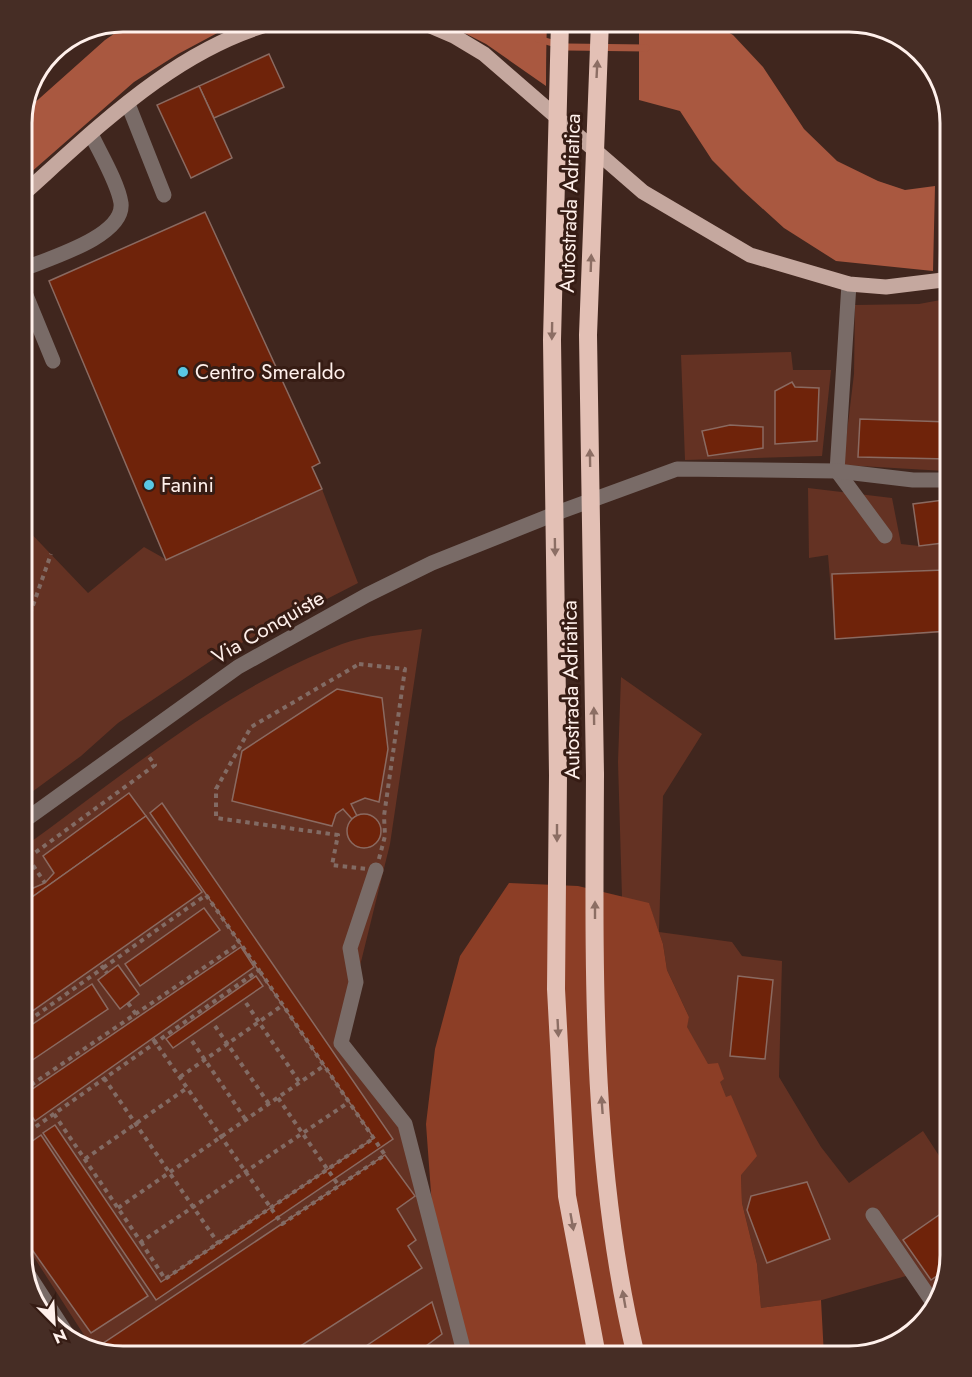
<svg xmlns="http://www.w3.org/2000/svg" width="972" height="1377" viewBox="0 0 972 1377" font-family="Jost,sans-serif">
<rect width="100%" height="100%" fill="#40261e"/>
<g fill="#643223">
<polygon points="951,298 951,443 945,471 843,465 854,374 855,305 919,304"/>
<polygon points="791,352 793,370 831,370 822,456 685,460 681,355"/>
<polygon points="808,488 892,498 901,544 919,546 951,542 951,632 835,639 828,555 809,558"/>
<polygon points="322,489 358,583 224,652 118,723 81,756 21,800 21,523 88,593 144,547 167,560"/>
<path d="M422 629 390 844 341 1043 405 1124 465 1356H116L93 1349 21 1237V849C123 776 223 689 342 644 366 635 396 633 422 629Z"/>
<polygon points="621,677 702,734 663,796 659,932 732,942 742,956 782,961 779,1077 821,1147 849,1183 923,1131 951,1174 951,1255 938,1305 913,1274 822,1300 761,1308 757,1264 742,1203 741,1175 731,1095 726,1098 686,1027 689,1017 667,970 663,944 649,904 622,897 618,762"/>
</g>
<polygon fill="#8c3e26" points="509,883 578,886 649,903 663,944 667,970 689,1017 687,1027 708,1064 718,1063 724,1079 720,1082 726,1097 731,1095 757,1156 741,1175 742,1203 757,1264 761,1308 821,1300 824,1356 465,1356 434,1234 426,1124 435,1049 460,956"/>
<g fill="#a95840">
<polygon points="133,21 244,21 236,23 178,54 134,82 21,181 22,114 105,40"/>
<polygon points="441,21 547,21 546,86 486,44"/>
<polygon points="639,21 709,21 733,35 763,67 804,129 837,161 878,181 905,190 935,186 933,271 836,261 784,228 742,190 712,160 680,111 639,100"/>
</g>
<polygon fill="#40261e" points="547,21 550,21 549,86 546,89"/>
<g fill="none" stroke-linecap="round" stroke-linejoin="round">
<polyline stroke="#a95840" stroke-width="7" points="538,39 567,47 646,48"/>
</g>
<g fill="#6f230a" stroke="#8a6a61" stroke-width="1.5">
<polygon points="269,54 284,87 214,118 199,86"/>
<polygon points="199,86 232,158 191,178 157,105"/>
<polygon points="205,212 320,463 312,467 322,489 166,560 49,281"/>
<polygon points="792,382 795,387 819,388 817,441 775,444 775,391"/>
<polygon points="860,419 949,422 948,459 858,457"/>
<polygon points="730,425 763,427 763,448 708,456 702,431"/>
<polygon points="951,499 951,542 919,546 913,504"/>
<polygon points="945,570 948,631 835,639 832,574"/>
<polygon points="337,689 382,698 388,749 379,802 365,798 351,804 357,816 352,819 343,809 336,814 332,826 232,801 242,751"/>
<polygon points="129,793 146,816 21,905 21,876 31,889 45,883 54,873 43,856"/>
<polygon points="162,803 393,1139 156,1300 43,1133 55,1125 161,1282 374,1138 150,813"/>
<circle cx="364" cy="831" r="17"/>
<polygon points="146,816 202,892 21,1019 21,905"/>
<polygon points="204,908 220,930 140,986 125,964"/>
<polygon points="241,947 254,967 35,1121 21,1100 21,1081 28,1092"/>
<polygon points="118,965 139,994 120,1009 98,980"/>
<polygon points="256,976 263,986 173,1048 166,1039"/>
<polygon points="738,976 773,980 765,1059 730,1056"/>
<polygon points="92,984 108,1009 25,1065 21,1058 21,1032"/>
<polygon points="41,1135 148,1296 91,1333 21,1234 21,1149"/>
<polygon points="385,1155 415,1196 397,1209 416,1240 408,1246 422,1268 285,1356 116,1356 103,1352 99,1346"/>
<polygon points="807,1182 830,1239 767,1263 747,1210 751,1196"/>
<polygon points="939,1215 951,1231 951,1255 947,1269 931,1280 903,1240"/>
<polygon points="432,1302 442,1334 426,1346 432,1356 354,1354"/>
</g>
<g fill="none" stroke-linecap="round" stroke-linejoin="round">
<g stroke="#826b64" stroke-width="4" stroke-dasharray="4.5 4.5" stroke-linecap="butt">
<polyline points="30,614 51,554"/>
<polyline points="21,646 30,614 21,605"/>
<polygon points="359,664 405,669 384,816 385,836 376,870 332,865 338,835 216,818 216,789 251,727"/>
<polyline points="28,858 45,883"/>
<polyline points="21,863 155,765 149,757"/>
<polyline points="128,1003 138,1017"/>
<polyline points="246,1003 300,1083"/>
<polyline points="21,1026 103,968 101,965"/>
<polyline points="215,1026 269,1104"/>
<polyline points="153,1039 282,1224 385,1155 259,970"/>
<polyline points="192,1041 246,1120"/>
<polyline points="21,1070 31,1085 240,943"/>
<polyline points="180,1077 283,1005"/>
<polyline points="104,1078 218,1243"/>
<polyline points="278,1098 339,1186"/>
<polyline points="54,1114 141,1242 349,1102"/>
<polyline points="21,1137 259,970 206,895 103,968 107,973"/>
<polyline points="85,1159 187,1088"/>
<polyline points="118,1208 325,1065"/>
<polyline points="141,1242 165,1279 371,1140"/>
</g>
<g stroke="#796b67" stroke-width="15">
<polyline points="128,104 164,195"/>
<path d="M21 270C46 259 125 237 121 203 118 183 100 153 91 134"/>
<polyline points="945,280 951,156"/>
<polyline points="21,283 53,361"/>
<polyline points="849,284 837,471 885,536"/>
<polyline points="21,823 238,667 367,595 432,563 562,511 677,469 837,471 913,480 951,480"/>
<polyline points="376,870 350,948 356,982 341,1043 405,1124 465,1356"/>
<polyline points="873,1215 936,1307"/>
<polyline points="26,1271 72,1342"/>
</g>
<g stroke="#c5a89f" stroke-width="15">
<polyline points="419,21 454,36 484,54 643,192 750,255 849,284 886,287 951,279"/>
<path d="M21 196C97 128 179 45 281 21"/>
</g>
<g stroke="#e3c0b5" stroke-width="18">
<polyline points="558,775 556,989 567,1196 597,1356"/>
<path d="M595 775C594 969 590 1166 636 1356"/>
</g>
<g stroke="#e3c0b5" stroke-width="18">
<polyline points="558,775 552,340 560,21"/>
<polyline points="595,775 588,335 600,21"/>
</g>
</g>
<defs><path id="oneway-solid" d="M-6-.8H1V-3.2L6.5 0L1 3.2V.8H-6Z" transform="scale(1.5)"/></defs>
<g fill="#8c6e64">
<use href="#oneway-solid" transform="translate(597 69) rotate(-87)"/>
<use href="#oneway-solid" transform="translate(591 263) rotate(-88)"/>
<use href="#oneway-solid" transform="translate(552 331) rotate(91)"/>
<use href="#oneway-solid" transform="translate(590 458) rotate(-91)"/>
<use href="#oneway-solid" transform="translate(555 547) rotate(89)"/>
<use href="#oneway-solid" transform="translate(594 716) rotate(-91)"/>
<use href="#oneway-solid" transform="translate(557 833) rotate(90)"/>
<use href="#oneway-solid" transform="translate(595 910) rotate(-90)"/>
<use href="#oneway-solid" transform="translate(558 1028) rotate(87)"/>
<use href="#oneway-solid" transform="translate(602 1105) rotate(-94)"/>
<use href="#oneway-solid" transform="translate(572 1222) rotate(80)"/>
<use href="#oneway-solid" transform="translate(624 1299) rotate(-100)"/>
</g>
<g fill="#59c8e5" stroke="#361c14" stroke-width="2">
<circle cx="183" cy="372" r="6"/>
<circle cx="149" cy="485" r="6"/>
</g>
<g text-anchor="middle" stroke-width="6" stroke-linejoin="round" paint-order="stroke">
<g font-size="21" fill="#fff0eb" stroke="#361c14">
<text transform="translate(570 203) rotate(-88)" y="7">Autostrada Adriatica</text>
<text transform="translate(268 627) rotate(-30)" y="7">Via Conquiste</text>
<text transform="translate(571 690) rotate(-91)" y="7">Autostrada Adriatica</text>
</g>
<g font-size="21" fill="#fff0eb" stroke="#361c14" text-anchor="start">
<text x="195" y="379">Centro Smeraldo</text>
<text x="161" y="492">Fanini</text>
</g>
</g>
<path d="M0 0H972V1377H0ZM123 32H849A91 91 0 0 1 940 123V1255A91 91 0 0 1 849 1346H123A91 91 0 0 1 32 1255V123A91 91 0 0 1 123 32Z" fill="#462d25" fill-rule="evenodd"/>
<path fill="none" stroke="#fff0eb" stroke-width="3" d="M123 32H849A91 91 0 0 1 940 123V1255A91 91 0 0 1 849 1346H123A91 91 0 0 1 32 1255V123A91 91 0 0 1 123 32Z"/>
<g transform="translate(54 1323) rotate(156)" stroke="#361c14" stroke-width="4.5" paint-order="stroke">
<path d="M0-4.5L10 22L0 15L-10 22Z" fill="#fff0eb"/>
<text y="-9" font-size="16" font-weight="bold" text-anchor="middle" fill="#fff0eb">N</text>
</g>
</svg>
